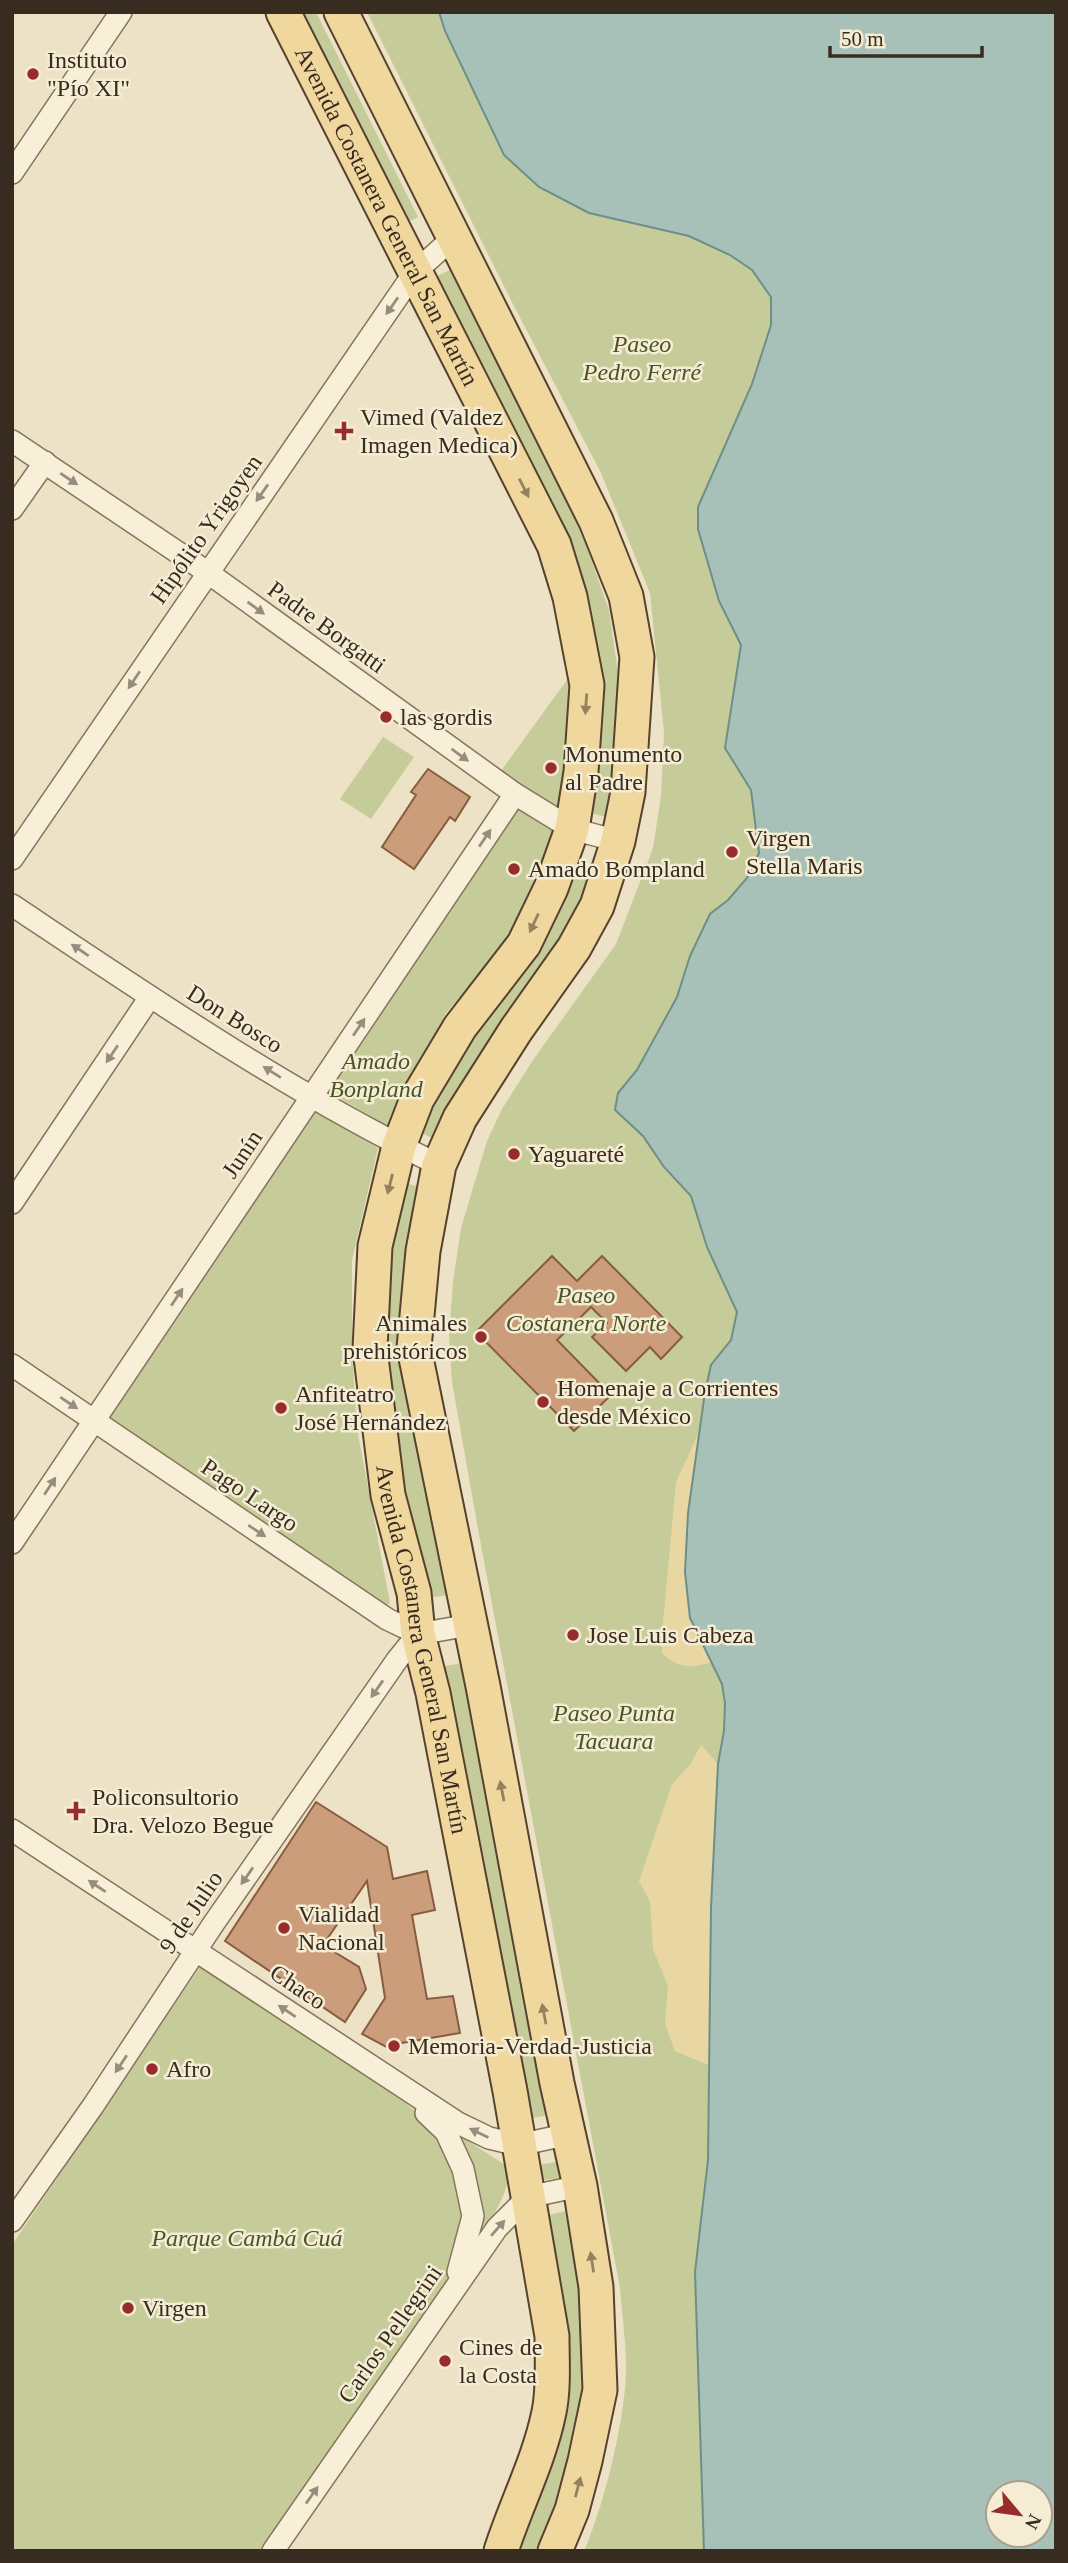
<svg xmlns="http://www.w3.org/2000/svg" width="1068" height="2563" viewBox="0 0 1068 2563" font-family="'Times New Roman',serif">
<rect width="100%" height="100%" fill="#ede2c5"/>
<g fill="#c5cc99">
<polygon points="289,12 316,12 418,217 396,228"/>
<path d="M367 12H439L445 31 504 155 589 213 689 236 730 255 752 270 771 298V325L752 384 698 507V529L719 601 741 645 725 748 751 790 759 853 747 878 728 900 710 914 690 956 677 997 637 1070 618 1093 615 1109 643 1136 664 1167 691 1196 707 1247 737 1312 731 1340 711 1365 705 1392 688 1513 685 1572 690 1618 722 1684 725 1703 724 1731 718 1764 711 1908 708 2160 695 2272 704 2551H584C604 2506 626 2417 626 2368 626 2342 622 2315 620 2288L478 1529 452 1382 449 1336 453 1282 461 1228 487 1141 502 1109 533 1060 616 944 653 848 661 796 664 733 650 593 601 473 515 308Z"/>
<polygon points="450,270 581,530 609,610 619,680 611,818 585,812 594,666 429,280"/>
<polygon points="572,673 563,803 554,808 501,771"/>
<polygon points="383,737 414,757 371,819 340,799"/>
<polygon points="519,803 564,833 506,943 446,1013 419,1064 391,1128 324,1089"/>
<polygon points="568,871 589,878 575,921 529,994 482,1050 454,1097 442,1142 421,1133 431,1096"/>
<polygon points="311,1107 378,1148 352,1260 352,1352 357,1429 390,1603 380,1609 103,1418"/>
<path d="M404 1183 425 1188 413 1259 449 1595 426 1598C408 1508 385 1417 384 1325 383 1277 395 1230 404 1183Z"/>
<polygon points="463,1663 548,2115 524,2120 439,1667"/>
<polygon points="202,1964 386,2087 427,2121 447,2148 465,2209 455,2263 443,2289 263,2551 12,2551 12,2245"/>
<path d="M454 2132 507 2166C513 2194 486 2225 472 2247Z"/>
<polygon points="557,2162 559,2178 533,2182 531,2166"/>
<path d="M565 2211C571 2244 581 2278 583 2311 590 2397 571 2472 538 2551H512L544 2468 542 2217Z"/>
</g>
<g fill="#e9d7a3">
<path d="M700 1430 688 1513 685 1572 690 1618 712 1662C691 1668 678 1669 662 1653V1634L676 1482Z"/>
<polygon points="701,1745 718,1764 711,1908 711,2066 675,2051 665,2024 668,1986 653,1949 650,1902 639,1881 672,1784 690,1765"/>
</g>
<path fill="#a7c1b9" stroke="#6d8f87" stroke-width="2" fill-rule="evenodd" d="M439 12H1056V2551H704L695 2272 708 2160 711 1908 718 1764 724 1731 725 1703 722 1684 690 1618 685 1572 688 1513 705 1392 711 1365 731 1340 737 1312 707 1247 691 1196 664 1167 643 1136 615 1110 618 1093 637 1070 677 997 690 956 710 914 728 900 747 878 759 853 751 790 725 748 741 645 719 601 698 529V507L752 384 771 325V297L752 270 730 255 689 236 589 213 539 187 504 155 445 31ZM998 2493H1040V2535H998Z"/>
<g fill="#cb9d7b" stroke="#875d41" stroke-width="2">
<polygon points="428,769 470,797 455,821 450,817 414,869 382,847 416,795 411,792"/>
<polygon points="552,1256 577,1281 602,1256 682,1337 661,1359 650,1347 626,1371 592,1337 607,1323 591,1307 557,1340 611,1395 574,1431 476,1332"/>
<polygon points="316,1802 387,1847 393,1879 427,1871 435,1910 412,1915 427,1999 453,1996 460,2033 396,2044 392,2050 362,2034 385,1998 367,1881 323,1945 359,1967 366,1989 345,2022 225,1941"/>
</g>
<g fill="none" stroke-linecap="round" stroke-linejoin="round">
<defs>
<g id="street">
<polyline points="12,173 121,12"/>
<polyline points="12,441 207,572 515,794 572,829 618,841"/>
<polyline points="12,509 45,462"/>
<polyline points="12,859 414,273 454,237"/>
<path d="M12 905C150 997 289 1092 439 1165"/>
<polyline points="12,1203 150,997"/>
<polyline points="12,1365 387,1619 418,1634 470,1625"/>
<polyline points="12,1543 515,794"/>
<polyline points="12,1830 458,2123 489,2138 519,2145 569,2134"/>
<polyline points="426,2113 446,2132 463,2169 473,2216 458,2272"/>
<polyline points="12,2221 93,2106 214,1923 397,1660 418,1634"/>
<polyline points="273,2551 497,2228 528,2197 580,2186"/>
</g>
<g id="primary">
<path id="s1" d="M283 12 554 545 570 597 587 685 581 772 572 829 551 888 524 944 460 1027 417 1099 399 1146 375 1246 370 1349 388 1495 414 1593 418 1634 433 1693 510 2091 552 2336C552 2361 554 2388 549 2412 539 2461 516 2504 501 2551"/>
<polyline points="341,12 596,521 626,596 637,657 628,792 618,841 597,906 574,948 516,1030 460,1118 439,1165 423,1251 414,1348 483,1686 557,2083 580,2186 596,2287 600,2390 585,2461 572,2510 555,2551"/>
</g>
</defs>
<use href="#street" stroke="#88735b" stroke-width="24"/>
<use href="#primary" stroke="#56422f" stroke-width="37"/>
<use href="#street" stroke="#f8efd8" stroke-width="21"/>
<use href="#primary" stroke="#f0d79e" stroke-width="33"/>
</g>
<defs><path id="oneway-solid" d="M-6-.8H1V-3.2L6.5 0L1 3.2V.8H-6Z" transform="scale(1.75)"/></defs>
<g fill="#988d7c">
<use href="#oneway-solid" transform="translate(392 306) rotate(125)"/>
<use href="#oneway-solid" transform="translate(69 479) rotate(34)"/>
<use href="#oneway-solid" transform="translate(262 493) rotate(125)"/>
<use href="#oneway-solid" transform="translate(256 608) rotate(36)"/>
<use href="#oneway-solid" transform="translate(134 680) rotate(124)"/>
<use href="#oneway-solid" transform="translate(460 755) rotate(36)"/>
<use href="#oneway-solid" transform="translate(485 838) rotate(-56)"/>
<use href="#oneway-solid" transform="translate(80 950) rotate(-146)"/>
<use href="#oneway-solid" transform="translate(359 1027) rotate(-56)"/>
<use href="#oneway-solid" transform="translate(112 1054) rotate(124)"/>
<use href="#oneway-solid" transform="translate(272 1072) rotate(-148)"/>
<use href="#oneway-solid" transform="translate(177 1297) rotate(-56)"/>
<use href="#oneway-solid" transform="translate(69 1403) rotate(34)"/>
<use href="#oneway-solid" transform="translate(50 1486) rotate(-57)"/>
<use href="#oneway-solid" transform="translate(257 1531) rotate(34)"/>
<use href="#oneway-solid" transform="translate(377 1689) rotate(125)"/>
<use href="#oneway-solid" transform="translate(247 1876) rotate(125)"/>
<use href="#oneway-solid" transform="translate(97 1886) rotate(-146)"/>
<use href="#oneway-solid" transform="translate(287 2011) rotate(-146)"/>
<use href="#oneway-solid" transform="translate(121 2064) rotate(124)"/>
<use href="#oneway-solid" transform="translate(479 2133) rotate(-154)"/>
<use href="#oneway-solid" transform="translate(498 2228) rotate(-49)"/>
<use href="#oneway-solid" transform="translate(312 2495) rotate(-55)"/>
</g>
<g fill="#94815e">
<use href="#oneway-solid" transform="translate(524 488) rotate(63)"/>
<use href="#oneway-solid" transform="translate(586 704) rotate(94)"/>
<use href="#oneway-solid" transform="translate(534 923) rotate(115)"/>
<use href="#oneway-solid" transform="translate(390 1184) rotate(104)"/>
<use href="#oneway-solid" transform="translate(502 1791) rotate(-101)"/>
<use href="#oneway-solid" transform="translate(544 2014) rotate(-101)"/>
<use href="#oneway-solid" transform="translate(592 2262) rotate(-99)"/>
<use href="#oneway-solid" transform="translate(578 2487) rotate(-75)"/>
</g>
<g fill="#962c2c" stroke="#f5ecd4" stroke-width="2.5">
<circle cx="33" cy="74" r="7"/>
<path d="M340.5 420.5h7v7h7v7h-7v7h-7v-7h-7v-7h7z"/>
<circle cx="386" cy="717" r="7"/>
<circle cx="551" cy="768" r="7"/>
<circle cx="732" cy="852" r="7"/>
<circle cx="514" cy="869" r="7"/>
<circle cx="514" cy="1154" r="7"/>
<circle cx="481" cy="1337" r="7"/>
<circle cx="543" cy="1402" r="7"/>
<circle cx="281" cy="1408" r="7"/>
<circle cx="573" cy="1635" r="7"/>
<path d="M72.5 1800.5h7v7h7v7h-7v7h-7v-7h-7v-7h7z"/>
<circle cx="284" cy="1928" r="7"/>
<circle cx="394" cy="2046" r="7"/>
<circle cx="152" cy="2069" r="7"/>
<circle cx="128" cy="2308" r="7"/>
<circle cx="445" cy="2361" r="7"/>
</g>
<g text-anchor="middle" stroke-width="5" stroke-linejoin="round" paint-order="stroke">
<g font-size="24" fill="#382b1f" stroke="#f5ecd4" text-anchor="start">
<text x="47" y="68">Instituto<tspan x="47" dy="28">"Pío XI"</tspan></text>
<text x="360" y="425">Vimed (Valdez<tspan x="360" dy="28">Imagen Medica)</tspan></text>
<text x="400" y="725">las gordis</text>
<text x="565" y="762">Monumento<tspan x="565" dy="28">al Padre</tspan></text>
<text x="746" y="846">Virgen<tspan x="746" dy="28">Stella Maris</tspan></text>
<text x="528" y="877">Amado Bompland</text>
<text x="528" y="1162">Yaguareté</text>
<text x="467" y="1331" text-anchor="end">Animales<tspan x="467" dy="28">prehistóricos</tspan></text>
<text x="557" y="1396">Homenaje a Corrientes<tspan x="557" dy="28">desde México</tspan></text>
<text x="295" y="1402">Anfiteatro<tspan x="295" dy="28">José Hernández</tspan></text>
<text x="587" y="1643">Jose Luis Cabeza</text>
<text x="92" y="1805">Policonsultorio<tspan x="92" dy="28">Dra. Velozo Begue</tspan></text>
<text x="298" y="1922">Vialidad<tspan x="298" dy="28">Nacional</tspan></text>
<text x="408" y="2054">Memoria-Verdad-Justicia</text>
<text x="166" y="2077">Afro</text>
<text x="142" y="2316">Virgen</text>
<text x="459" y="2355">Cines de<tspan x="459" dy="28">la Costa</tspan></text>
</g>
<g font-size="24" fill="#382b1f" stroke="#f5ecd4">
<text dy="8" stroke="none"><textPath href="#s1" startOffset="229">Avenida Costanera General San Martín</textPath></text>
<text transform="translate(206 529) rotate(-55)" y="8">Hipólito Yrigoyen</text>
<text transform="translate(327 627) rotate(36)" y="8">Padre Borgatti</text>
<text transform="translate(235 1019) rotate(32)" y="8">Don Bosco</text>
<text transform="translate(242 1154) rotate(-56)" y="8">Junín</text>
<text transform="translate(250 1495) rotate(34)" y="8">Pago Largo</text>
<text dy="8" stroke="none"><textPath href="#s1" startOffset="1762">Avenida Costanera General San Martín</textPath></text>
<text transform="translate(191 1912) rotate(-56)" y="8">9 de Julio</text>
<text transform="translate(298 1987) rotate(34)" y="8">Chaco</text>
<text transform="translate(390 2334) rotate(-55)" y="8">Carlos Pellegrini</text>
</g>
<g font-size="24" font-style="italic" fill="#485526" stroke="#f5ecd4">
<text x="642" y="352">Paseo<tspan x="642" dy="28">Pedro Ferré</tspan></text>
<text x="376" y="1069">Amado<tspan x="376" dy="28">Bonpland</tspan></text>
<text x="586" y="1303">Paseo<tspan x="586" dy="28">Costanera Norte</tspan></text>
<text x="614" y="1721">Paseo Punta<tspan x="614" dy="28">Tacuara</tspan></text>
<text x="247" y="2246">Parque Cambá Cuá</text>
</g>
</g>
<rect width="1068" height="2563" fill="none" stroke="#382b1f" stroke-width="28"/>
<g transform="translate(1019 2514) rotate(119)"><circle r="33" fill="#f5ecd4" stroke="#a99f8c" stroke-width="2"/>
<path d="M0-5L12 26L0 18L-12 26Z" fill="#962c2c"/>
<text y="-10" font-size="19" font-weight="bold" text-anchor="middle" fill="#382b1f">N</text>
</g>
<path d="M830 46v10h152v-10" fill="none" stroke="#382b1f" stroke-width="3.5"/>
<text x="841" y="46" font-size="21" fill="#382b1f" stroke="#f5ecd4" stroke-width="5" paint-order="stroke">50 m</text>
</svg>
